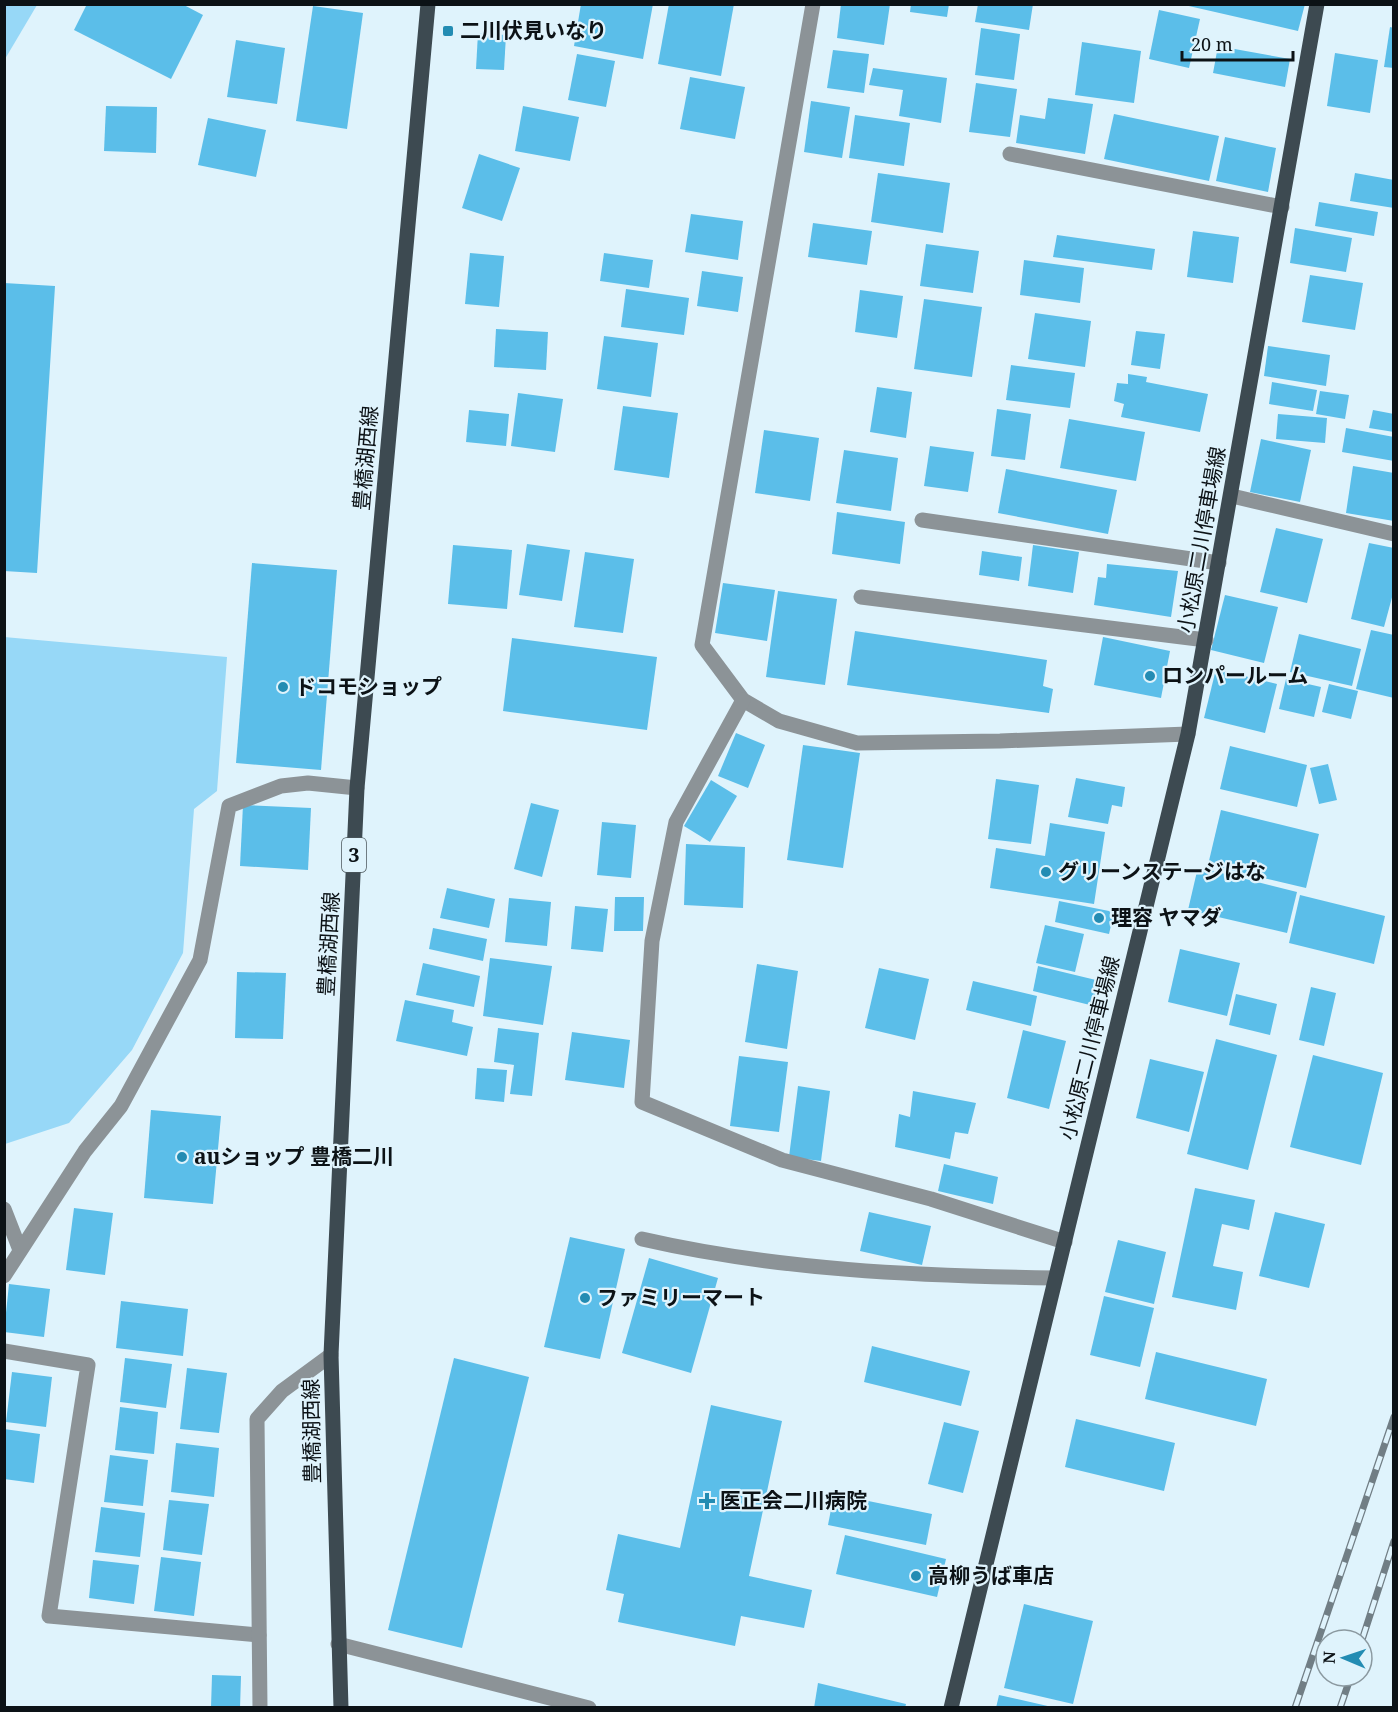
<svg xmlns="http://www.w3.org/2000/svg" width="1398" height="1712" viewBox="0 0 1398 1712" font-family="'Noto Serif','Noto Sans JP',serif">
<rect width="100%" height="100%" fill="#dff3fc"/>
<g fill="#97d8f7">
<polygon points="5,4 37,5 5,59 4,5"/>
<polygon points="4,637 227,657 217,791 194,809 183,953 132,1050 69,1123 5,1144"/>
</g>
<g fill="#5bbee9">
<polygon points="87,4 182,4 203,15 171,79 74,30"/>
<polygon points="581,4 653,4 643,59 574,46"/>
<polygon points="669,4 734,4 721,76 658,64"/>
<polygon points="841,4 890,4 884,45 837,38"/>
<polygon points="911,4 949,4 947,17 910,12"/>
<polygon points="978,4 1033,4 1029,30 975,22"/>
<polygon points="1180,4 1305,4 1298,31"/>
<polygon points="313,6 363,13 347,129 296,121"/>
<polygon points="1159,10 1200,19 1189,68 1149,59"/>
<polygon points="1390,27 1394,28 1394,68 1384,67"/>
<polygon points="981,28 1020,34 1014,80 975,75"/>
<polygon points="478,33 506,35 504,70 476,69"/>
<polygon points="236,40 285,48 277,104 227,97"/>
<polygon points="1082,42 1141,51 1134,103 1075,95"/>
<polygon points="1218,46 1290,59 1285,87 1213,73"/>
<polygon points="833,50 869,54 864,93 827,88"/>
<polygon points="1335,53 1378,60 1370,113 1327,106"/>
<polygon points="577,54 615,61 606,107 568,100"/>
<polygon points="873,68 947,78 941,123 899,116 903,90 869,85"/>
<polygon points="690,77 745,87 735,139 680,129"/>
<polygon points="976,83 1017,89 1010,137 969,132"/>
<polygon points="1048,98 1093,104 1085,154 1016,143 1020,115 1045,119"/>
<polygon points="811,101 850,107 842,158 804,152"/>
<polygon points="106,106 157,107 156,153 104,151"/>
<polygon points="523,106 579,117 570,161 515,151"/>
<polygon points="1114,114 1219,136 1209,181 1104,159"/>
<polygon points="855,115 910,123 904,166 849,158"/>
<polygon points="208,118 266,130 256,177 198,165"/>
<polygon points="1225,137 1276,148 1268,192 1216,181"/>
<polygon points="479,154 520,168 502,221 462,208"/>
<polygon points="878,173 950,183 943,233 871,222"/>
<polygon points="1355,173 1394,180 1394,208 1350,201"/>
<polygon points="1319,202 1378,212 1374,236 1315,226"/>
<polygon points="691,214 743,221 738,260 685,252"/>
<polygon points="813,223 872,231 867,265 808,257"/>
<polygon points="1295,228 1352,238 1346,272 1290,263"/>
<polygon points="1193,231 1239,237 1233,283 1187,277"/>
<polygon points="1057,235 1155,249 1152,270 1053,257"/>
<polygon points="926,244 979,251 973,293 920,286"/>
<polygon points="470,253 504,256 499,307 465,304"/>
<polygon points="604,253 653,260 649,288 600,281"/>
<polygon points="1024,260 1084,268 1080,303 1020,295"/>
<polygon points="702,271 743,277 738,312 697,306"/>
<polygon points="1310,275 1363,283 1355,330 1302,322"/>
<polygon points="4,283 55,286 37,573 4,571"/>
<polygon points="626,289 689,298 684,335 621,327"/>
<polygon points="860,290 903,296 897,338 855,332"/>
<polygon points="924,299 982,307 972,377 914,369"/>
<polygon points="1035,313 1091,321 1085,367 1028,359"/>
<polygon points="496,329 548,332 546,370 494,367"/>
<polygon points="1136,331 1165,334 1160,369 1131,365"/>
<polygon points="604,336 658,343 651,397 597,389"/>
<polygon points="1268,346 1330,355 1326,386 1264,376"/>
<polygon points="1011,365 1075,373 1070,408 1006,400"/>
<polygon points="1128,374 1147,377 1146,382 1208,394 1200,432 1121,417 1124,404 1114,401 1117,383 1128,384"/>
<polygon points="1272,382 1317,390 1313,411 1269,404"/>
<polygon points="877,387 912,392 906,438 870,432"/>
<polygon points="1320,391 1349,395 1345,419 1316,414"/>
<polygon points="518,393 563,399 555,452 511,446"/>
<polygon points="623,406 678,413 669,478 614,470"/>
<polygon points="997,409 1031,414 1025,460 991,456"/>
<polygon points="469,410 509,414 506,446 466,442"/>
<polygon points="1373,410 1394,414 1394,432 1369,428"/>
<polygon points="1278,414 1327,418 1325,443 1276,439"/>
<polygon points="1069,419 1145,432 1136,481 1060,468"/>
<polygon points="1346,428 1394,437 1394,461 1342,452"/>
<polygon points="764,430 819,438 810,501 755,493"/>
<polygon points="1261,439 1311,450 1300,502 1250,492"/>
<polygon points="930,446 974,452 968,492 924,486"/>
<polygon points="844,450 898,458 891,511 836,503"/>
<polygon points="1353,466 1394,473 1394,521 1346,513"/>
<polygon points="1006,469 1117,490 1108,534 998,513"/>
<polygon points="837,512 905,522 900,564 832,554"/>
<polygon points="1276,528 1323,539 1307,603 1260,592"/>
<polygon points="1369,543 1394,548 1394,590 1384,627 1351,619"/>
<polygon points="527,544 570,550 562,601 519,595"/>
<polygon points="453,545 512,550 507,609 448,604"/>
<polygon points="1033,545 1079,552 1073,593 1028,586"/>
<polygon points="982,551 1022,557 1019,581 979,575"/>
<polygon points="585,552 634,559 623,633 574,627"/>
<polygon points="252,563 337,570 321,770 236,763"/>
<polygon points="1107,564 1178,571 1171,617 1094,605 1098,577 1106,578"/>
<polygon points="723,583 775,590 767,641 715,633"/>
<polygon points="778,591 837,599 825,685 766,677"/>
<polygon points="1225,595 1278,607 1264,663 1211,650"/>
<polygon points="1371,630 1394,635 1394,698 1356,689"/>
<polygon points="855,631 1047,660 1043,686 1053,689 1049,713 847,685"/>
<polygon points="1299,634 1361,649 1352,686 1290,672"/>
<polygon points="1103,637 1170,651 1161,698 1094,685"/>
<polygon points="512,638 657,657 647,730 503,711"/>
<polygon points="1216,669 1277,684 1265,733 1204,718"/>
<polygon points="1286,679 1321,687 1314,717 1279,709"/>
<polygon points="1329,684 1358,691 1351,719 1322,712"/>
<polygon points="736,733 765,745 748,788 718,776"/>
<polygon points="803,745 860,753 843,868 787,860"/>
<polygon points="1230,746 1307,765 1297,807 1220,789"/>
<polygon points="1328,764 1337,800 1319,804 1310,768"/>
<polygon points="1076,778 1125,787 1122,807 1112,805 1108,824 1068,817"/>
<polygon points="996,779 1039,785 1031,844 988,839"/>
<polygon points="711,780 737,796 710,842 684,826"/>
<polygon points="531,803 559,810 542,877 514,869"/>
<polygon points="243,805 311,808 308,870 240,866"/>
<polygon points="1221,810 1319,834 1306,888 1208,865"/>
<polygon points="602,822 636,825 631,878 597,875"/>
<polygon points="1050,823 1105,832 1094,904 990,888 996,848 1045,856"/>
<polygon points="686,844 745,847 743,908 684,905"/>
<polygon points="1198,867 1297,892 1287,933 1188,910"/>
<polygon points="447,888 495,899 489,928 440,918"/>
<polygon points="1300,895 1385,916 1374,964 1289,943"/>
<polygon points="615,897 644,897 643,931 614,931"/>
<polygon points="509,898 551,902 547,946 505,942"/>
<polygon points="1059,901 1114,912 1109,934 1055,922"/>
<polygon points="575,906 608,909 603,952 571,949"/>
<polygon points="1045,925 1084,934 1075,972 1036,963"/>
<polygon points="433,928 487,939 483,961 429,949"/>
<polygon points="1180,949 1240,963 1227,1016 1168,1002"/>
<polygon points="490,958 552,966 543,1025 483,1016"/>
<polygon points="423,963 480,976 474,1007 416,995"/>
<polygon points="757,964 798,971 787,1049 745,1042"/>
<polygon points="1038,966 1100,981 1094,1006 1033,991"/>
<polygon points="879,968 929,979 915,1040 865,1028"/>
<polygon points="237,972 286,973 283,1039 235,1038"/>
<polygon points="973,981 1037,996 1031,1026 966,1010"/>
<polygon points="1311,987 1336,993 1324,1046 1299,1040"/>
<polygon points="1236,994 1277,1004 1270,1035 1229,1025"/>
<polygon points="405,1000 454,1010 452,1022 473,1027 467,1056 396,1041"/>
<polygon points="498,1028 539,1033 532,1096 510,1094 514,1065 494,1062"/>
<polygon points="1023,1030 1066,1041 1049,1109 1007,1098"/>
<polygon points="572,1032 630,1040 624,1088 565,1080"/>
<polygon points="1216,1039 1277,1055 1248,1170 1187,1154"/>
<polygon points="1313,1055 1383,1073 1361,1165 1290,1147"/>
<polygon points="739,1056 788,1062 779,1132 730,1126"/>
<polygon points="1150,1059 1204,1072 1189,1132 1136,1118"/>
<polygon points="477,1068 507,1070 504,1102 475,1099"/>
<polygon points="798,1086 830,1091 821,1161 789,1157"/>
<polygon points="913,1091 976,1103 968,1134 955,1132 950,1159 895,1147 899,1114 910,1117"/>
<polygon points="151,1110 221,1116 213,1204 144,1198"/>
<polygon points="944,1164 998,1177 993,1204 938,1191"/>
<polygon points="1195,1188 1255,1200 1249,1230 1222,1224 1213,1266 1243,1272 1236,1310 1172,1297"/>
<polygon points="74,1208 113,1213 105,1275 66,1270"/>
<polygon points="869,1212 931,1226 922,1265 860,1251"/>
<polygon points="1275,1212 1325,1224 1309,1288 1259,1276"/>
<polygon points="570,1237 625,1249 600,1359 544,1347"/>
<polygon points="1118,1240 1166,1252 1154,1304 1105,1292"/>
<polygon points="649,1258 718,1278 691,1373 622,1353"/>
<polygon points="9,1284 50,1289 44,1337 4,1332"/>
<polygon points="1104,1296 1154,1308 1140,1367 1090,1355"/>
<polygon points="121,1301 188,1309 183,1356 116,1348"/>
<polygon points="872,1346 970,1371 961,1406 864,1382"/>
<polygon points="1156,1352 1267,1379 1256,1426 1145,1399"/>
<polygon points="125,1358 172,1364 166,1408 120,1402"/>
<polygon points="454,1358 529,1377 462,1648 388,1630"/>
<polygon points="187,1368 227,1373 219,1433 180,1429"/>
<polygon points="12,1372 52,1377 46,1427 6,1422"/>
<polygon points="711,1405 782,1421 749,1576 812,1590 804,1628 741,1616 735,1646 618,1622 624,1594 606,1590 618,1534 680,1548"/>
<polygon points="120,1407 158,1412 154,1454 115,1450"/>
<polygon points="1076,1419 1175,1443 1164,1491 1065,1467"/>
<polygon points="944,1422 979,1431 963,1493 928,1484"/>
<polygon points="4,1429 40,1434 34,1483 4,1479"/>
<polygon points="176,1443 219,1448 214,1497 171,1492"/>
<polygon points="110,1455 148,1460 143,1506 104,1502"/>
<polygon points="834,1494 932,1514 926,1545 828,1525"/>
<polygon points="169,1500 209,1504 202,1555 163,1550"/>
<polygon points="101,1507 145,1513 140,1557 95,1552"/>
<polygon points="845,1535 946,1559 937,1597 836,1574"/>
<polygon points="161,1557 201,1562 194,1616 154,1611"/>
<polygon points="93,1560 139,1565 134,1604 89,1598"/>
<polygon points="1024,1604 1093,1621 1073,1704 1004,1688"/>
<polygon points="212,1675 241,1676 240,1708 211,1708"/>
<polygon points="818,1683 906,1704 905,1708 814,1708"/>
<polygon points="999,1695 1052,1707 1052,1708 996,1708"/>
</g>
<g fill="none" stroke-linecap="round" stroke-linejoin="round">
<g stroke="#8c9397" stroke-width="15">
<polyline points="813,4 702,645 743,700 779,721 857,743 1000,741 1188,734"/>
<polyline points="1010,154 1282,207"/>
<polyline points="1232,496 1394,534"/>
<polyline points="922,520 1219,563"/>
<polyline points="861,597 1206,640"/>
<polyline points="743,700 676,822 652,941 642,1102 782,1160 931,1199 1065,1242"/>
<polyline points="4,1209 20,1250"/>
<path d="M642 1239C777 1270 917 1276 1055 1278"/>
<polyline points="4,1276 85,1151 121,1106 200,960 229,806 281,786 308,783 357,788"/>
<polyline points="4,1351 88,1365 49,1616 259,1635"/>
<polyline points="338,1644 589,1708"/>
<polyline points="260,1708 257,1419 282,1391 331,1355"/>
</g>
<g stroke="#3d4a51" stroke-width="15">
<polyline points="341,1708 331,1355 357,788 428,4"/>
<polyline points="951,1708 1188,734 1317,4"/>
</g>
<defs>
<g id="rail">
<polyline points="1362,1640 1394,1541"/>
<polyline points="1295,1708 1394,1417"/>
<polyline points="1340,1708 1351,1676"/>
</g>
</defs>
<use href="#rail" stroke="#717e85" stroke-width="7"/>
<use href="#rail" stroke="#dff3fc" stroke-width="4.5" stroke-dasharray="14" stroke-linecap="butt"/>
</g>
<g fill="#238cb3" stroke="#dff3fc" stroke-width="2">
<rect x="442" y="25" width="12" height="12" rx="3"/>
<circle cx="1150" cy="676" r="6"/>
<circle cx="283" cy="687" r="6"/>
<circle cx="1046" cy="872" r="6"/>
<circle cx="1099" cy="918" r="6"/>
<circle cx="182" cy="1157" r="6"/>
<circle cx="585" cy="1298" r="6"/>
<path d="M704 1492h6v6h6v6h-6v6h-6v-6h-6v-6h6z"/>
<circle cx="916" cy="1576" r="6"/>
</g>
<g text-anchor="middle" stroke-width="4.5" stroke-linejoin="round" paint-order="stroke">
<rect fill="#dff3fc" stroke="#4b565b" stroke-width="1.5" x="342" y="838" width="24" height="34" rx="4.5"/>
<g font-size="20" font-weight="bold" fill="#0c1216">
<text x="354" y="862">3</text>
</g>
<g font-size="21" font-weight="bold" fill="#0c1216" stroke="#dff3fc" text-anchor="start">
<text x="460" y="38">二川伏見いなり</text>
<text x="1162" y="683">ロンパールーム</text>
<text x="295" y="694">ドコモショップ</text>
<text x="1058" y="879">グリーンステージはな</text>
<text x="1111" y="925">理容 ヤマダ</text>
<text x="194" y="1164">auショップ 豊橋二川</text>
<text x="597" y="1305">ファミリーマート</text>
<text x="720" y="1508">医正会二川病院</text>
<text x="928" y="1583">高柳うば車店</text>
</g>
<g font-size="21" fill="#0c1216" stroke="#dff3fc">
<text transform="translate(366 458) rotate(-85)" y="7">豊橋湖西線</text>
<text transform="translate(1202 540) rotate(-80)" y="7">小松原二川停車場線</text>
<text transform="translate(329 944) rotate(-87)" y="7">豊橋湖西線</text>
<text transform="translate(1090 1048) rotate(-76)" y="7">小松原二川停車場線</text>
<text transform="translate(312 1431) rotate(-91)" y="7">豊橋湖西線</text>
</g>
</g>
<rect width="1398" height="1712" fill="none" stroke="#0c1216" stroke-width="12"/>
<g transform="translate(1344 1658) rotate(272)"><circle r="28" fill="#dff3fc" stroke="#8b99a0" stroke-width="1.5"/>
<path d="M0-4.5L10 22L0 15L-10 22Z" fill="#238cb3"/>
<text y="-9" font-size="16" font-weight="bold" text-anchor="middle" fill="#0c1216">N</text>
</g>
<path d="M1182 51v9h111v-9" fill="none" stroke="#0c1216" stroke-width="3"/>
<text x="1191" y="51" font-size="18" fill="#0c1216" stroke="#dff3fc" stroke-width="4.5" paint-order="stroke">20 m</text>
</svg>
